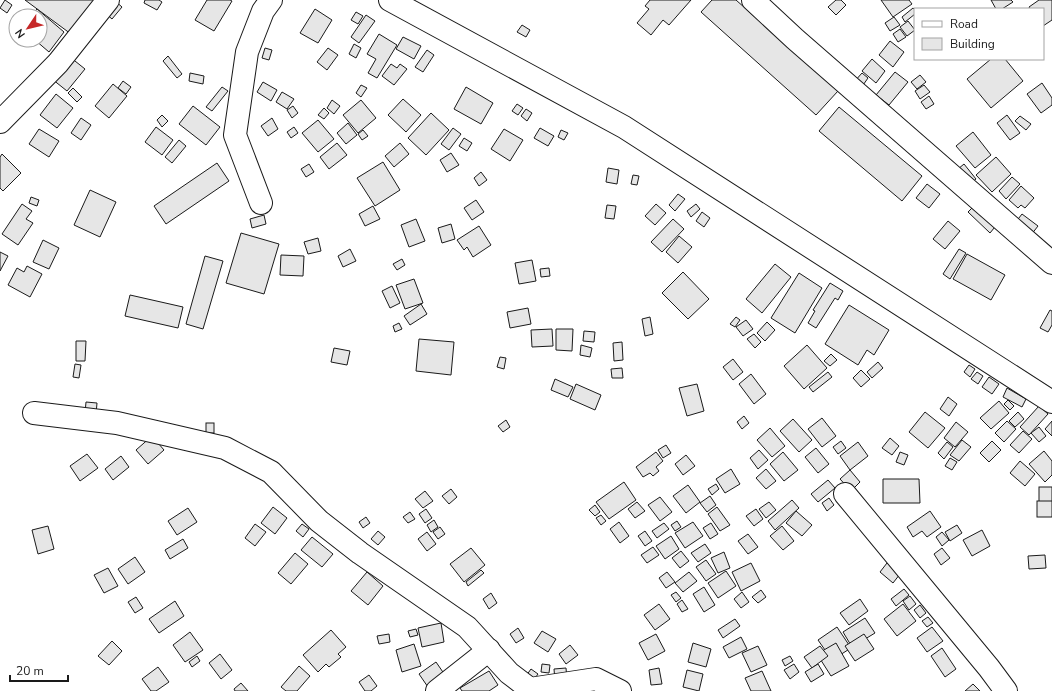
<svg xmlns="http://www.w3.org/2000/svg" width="1052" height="691" viewBox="0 0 1052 691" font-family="'Nunito Sans',sans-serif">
<rect width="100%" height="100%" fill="#fff"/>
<g fill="#e6e6e6" stroke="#1a1a1a">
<polygon points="5,0 12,5 7,13 0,8"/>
<polygon points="25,0 96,0 71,34"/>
<polygon points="114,0 122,7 112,19 104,12"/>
<polygon points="145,0 159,0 162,2 157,10 144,3"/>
<polygon points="207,0 230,0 232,1 214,31 195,20"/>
<polygon points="650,0 691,0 669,25 663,20 651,35 637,23 649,9 645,6"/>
<polygon points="712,0 736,0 838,91 816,115 701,12"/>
<polygon points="836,0 841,0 846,5 836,15 828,7"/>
<polygon points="881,0 909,0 912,4 893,17"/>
<polygon points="991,0 1011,0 1013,2 1002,9 996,9"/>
<polygon points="1039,0 1052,0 1052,20 1043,26 1043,9 1030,9 1029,7"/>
<polygon points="913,8 915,10 915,14 905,22 902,17"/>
<polygon points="37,9 64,32 49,52 35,40 40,40 40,16 31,16"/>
<polygon points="315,9 332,20 318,43 300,33"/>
<polygon points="356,12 363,16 358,24 351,20"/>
<polygon points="366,15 375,21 359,43 351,37"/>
<polygon points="894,17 900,25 890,31 885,23"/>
<polygon points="908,21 915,30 907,36 900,27"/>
<polygon points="522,25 530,30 526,37 517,32"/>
<polygon points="900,29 906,37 898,42 893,34"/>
<polygon points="379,34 397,45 377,78 368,73 376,59 367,54"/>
<polygon points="403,37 421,46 414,59 396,49"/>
<polygon points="890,41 904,52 893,67 879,55"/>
<polygon points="354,44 361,48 356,58 349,54"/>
<polygon points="265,48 272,50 269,60 262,58"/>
<polygon points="328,48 338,55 327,70 317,62"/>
<polygon points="427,50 434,55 423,72 415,67"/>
<polygon points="168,56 182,74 177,78 163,61"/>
<polygon points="70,57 85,69 67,91 52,79"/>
<polygon points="872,59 885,71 876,83 862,71"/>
<polygon points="991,59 1005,59 1023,81 991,108 967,79"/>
<polygon points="391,64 397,68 400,64 407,69 394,85 382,76"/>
<polygon points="895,72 908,82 889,105 876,95"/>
<polygon points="190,73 204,76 203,84 189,81"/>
<polygon points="862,73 868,78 861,88 854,82"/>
<polygon points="920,75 926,82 917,89 911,82"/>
<polygon points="123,81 131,87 126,94 118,88"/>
<polygon points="263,82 277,90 271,101 257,92"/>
<polygon points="1042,83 1052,98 1052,105 1041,113 1027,94"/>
<polygon points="113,84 127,96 109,118 95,106"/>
<polygon points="361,85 367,88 361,97 356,93"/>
<polygon points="924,85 930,92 920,99 915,91"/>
<polygon points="222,87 228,91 212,111 206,107"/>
<polygon points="466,87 493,103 481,124 454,109"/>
<polygon points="73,88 82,97 77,102 68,93"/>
<polygon points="282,92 294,99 287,109 276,102"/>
<polygon points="56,94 73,108 57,128 40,115"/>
<polygon points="929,96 934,104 926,109 921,102"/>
<polygon points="403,99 421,115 406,132 388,115"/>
<polygon points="332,100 340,106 334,114 327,108"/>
<polygon points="361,100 376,118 358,133 343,115"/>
<polygon points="517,104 523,108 518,115 512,111"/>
<polygon points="193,106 220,127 206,145 179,124"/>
<polygon points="293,106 298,113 292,118 287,110"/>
<polygon points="839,107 922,176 902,201 819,131"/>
<polygon points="324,108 329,113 324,119 318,115"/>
<polygon points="526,109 532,113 527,121 521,116"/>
<polygon points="431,113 449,130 426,155 408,138"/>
<polygon points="162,115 168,121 162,127 157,120"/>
<polygon points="1007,115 1020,133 1010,140 997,123"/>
<polygon points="1020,116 1031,124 1026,130 1015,121"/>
<polygon points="81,118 91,125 81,140 71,133"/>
<polygon points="272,118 278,129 268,136 261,126"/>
<polygon points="318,120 334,139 318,152 302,133"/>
<polygon points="348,123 357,135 346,144 337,133"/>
<polygon points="156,127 173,140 162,155 145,142"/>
<polygon points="294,127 298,133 291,138 287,132"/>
<polygon points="453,128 461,134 449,150 441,144"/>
<polygon points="540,128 554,136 548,146 534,138"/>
<polygon points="39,129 59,141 49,157 29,144"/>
<polygon points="504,129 523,140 510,161 491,149"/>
<polygon points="363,130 368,136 362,140 358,134"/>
<polygon points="561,130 568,133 564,140 558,137"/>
<polygon points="973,132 991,155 975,168 956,146"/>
<polygon points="464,138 472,143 467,151 459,146"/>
<polygon points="179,140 186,146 172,163 165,157"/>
<polygon points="337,143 347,155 329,169 320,157"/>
<polygon points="400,143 409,154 394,167 385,156"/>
<polygon points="451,153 459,165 447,172 440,160"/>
<polygon points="2,154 21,173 3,191 0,188 0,157"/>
<polygon points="996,157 1011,174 992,192 976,175"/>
<polygon points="383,162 400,190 375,206 357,178"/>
<polygon points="217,163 229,181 166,224 154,206"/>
<polygon points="309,164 314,172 306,177 301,169"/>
<polygon points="964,164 976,179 970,184 958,169"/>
<polygon points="608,168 619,170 617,184 606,182"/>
<polygon points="481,172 487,180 479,186 474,178"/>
<polygon points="633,175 639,176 637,185 631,184"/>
<polygon points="1012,177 1020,184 1006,199 999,191"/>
<polygon points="927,184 940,194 929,208 916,198"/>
<polygon points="1021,186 1034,198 1025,208 1021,205 1018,208 1009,200"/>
<polygon points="90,190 116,202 100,237 74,225"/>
<polygon points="678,194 685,199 675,211 669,205"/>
<polygon points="31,197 39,200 37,206 29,203"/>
<polygon points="476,200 484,212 472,220 464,208"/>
<polygon points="977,203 999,222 990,233 968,212"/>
<polygon points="22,204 32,211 26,219 33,223 18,245 2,234"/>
<polygon points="656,204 666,213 655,225 645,216"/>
<polygon points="696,204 700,209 691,217 687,211"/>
<polygon points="607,205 616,206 614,219 605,218"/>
<polygon points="373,206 380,219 365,226 359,214"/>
<polygon points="702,212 710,218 704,227 696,221"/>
<polygon points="1022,214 1038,226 1031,235 1015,223"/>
<polygon points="264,215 266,224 252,228 250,219"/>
<polygon points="416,219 425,241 409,247 401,225"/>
<polygon points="673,219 684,229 662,252 651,242"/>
<polygon points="948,221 960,231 945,249 933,239"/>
<polygon points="451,224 455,239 442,243 438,228"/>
<polygon points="479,226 491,245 473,257 467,247 464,250 457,240"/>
<polygon points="241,233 279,244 264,294 226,283"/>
<polygon points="679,236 692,247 678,263 666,252"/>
<polygon points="318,238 321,251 308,254 304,242"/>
<polygon points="43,240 59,248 49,269 33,262"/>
<polygon points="350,249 356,261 343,267 338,256"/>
<polygon points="959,249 966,253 950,279 943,274"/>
<polygon points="0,252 8,256 0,271"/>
<polygon points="967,254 1005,275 991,300 953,279"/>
<polygon points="281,255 304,256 303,276 280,275"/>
<polygon points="205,256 223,261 203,329 186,324"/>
<polygon points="402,259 405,265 397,270 393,264"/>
<polygon points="532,260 536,281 519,284 515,263"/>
<polygon points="775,264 791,277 762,313 746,299"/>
<polygon points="27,266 42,274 30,297 8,285 17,268 24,272"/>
<polygon points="549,268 550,276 541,277 540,269"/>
<polygon points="683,272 709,299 688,319 662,293"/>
<polygon points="799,273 822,288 795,333 771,318"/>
<polygon points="414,279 423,303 405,309 396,285"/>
<polygon points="830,283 843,291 838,300 835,298 816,328 808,323 815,311 813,310"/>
<polygon points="392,286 400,303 390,308 382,291"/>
<polygon points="130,295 183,307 178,328 125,316"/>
<polygon points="421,304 427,314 410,325 404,316"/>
<polygon points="849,305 889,330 874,355 867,350 858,365 825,344"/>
<polygon points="528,308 531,324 510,328 507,312"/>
<polygon points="1050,310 1052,311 1052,325 1048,332 1040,328"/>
<polygon points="650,317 653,334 645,336 642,319"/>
<polygon points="736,317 740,320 735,327 730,324"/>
<polygon points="746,320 753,329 743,336 736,327"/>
<polygon points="767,322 775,330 765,341 757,333"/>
<polygon points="399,323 402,329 395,332 393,326"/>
<polygon points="552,329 553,346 532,347 531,330"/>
<polygon points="556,329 573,329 572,351 556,350"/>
<polygon points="584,331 595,332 594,342 583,341"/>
<polygon points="754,334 761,342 755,348 747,339"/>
<polygon points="419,339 454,342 451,375 416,371"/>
<polygon points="76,341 86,341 85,361 76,361"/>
<polygon points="622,342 623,360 614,361 613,343"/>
<polygon points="581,345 592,348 590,357 580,355"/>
<polygon points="807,345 827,368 804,389 784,366"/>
<polygon points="334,348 350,351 347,365 331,362"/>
<polygon points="831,354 837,360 830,366 824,361"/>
<polygon points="500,357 506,358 504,369 497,367"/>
<polygon points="733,359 743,372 733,380 723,367"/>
<polygon points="878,362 883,368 872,378 867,372"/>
<polygon points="75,364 81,365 79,378 73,377"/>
<polygon points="969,365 975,369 970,377 964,372"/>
<polygon points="622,368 623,378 612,378 611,369"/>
<polygon points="861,370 870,379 861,387 853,378"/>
<polygon points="828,372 832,377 813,392 809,387"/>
<polygon points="977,372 983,376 978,384 971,379"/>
<polygon points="751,374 766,394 754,404 739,384"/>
<polygon points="989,377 999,384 992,394 982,387"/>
<polygon points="555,379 573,387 568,397 551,390"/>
<polygon points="576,384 601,395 595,410 570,399"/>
<polygon points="697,384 704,411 687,416 679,388"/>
<polygon points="1007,388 1026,399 1022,407 1003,397"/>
<polygon points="948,397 957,404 949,416 940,409"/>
<polygon points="1008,400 1014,406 1010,410 1004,404"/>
<polygon points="999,401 1009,413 991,429 980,418"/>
<polygon points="86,402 97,403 96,414 85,413"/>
<polygon points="1039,406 1048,414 1029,435 1020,427"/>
<polygon points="925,412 945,428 928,448 909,432"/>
<polygon points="1018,412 1024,419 1015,427 1009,421"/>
<polygon points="744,416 749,423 742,429 737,422"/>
<polygon points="822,418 836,436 822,447 808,429"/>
<polygon points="793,419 812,440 799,452 780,431"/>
<polygon points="506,420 510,427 503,432 498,426"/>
<polygon points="1007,421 1016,429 1004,442 995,433"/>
<polygon points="1052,421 1052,436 1045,429"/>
<polygon points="956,422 968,432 955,447 944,438"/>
<rect x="206" y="423" width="8" height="10"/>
<polygon points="1039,427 1046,436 1039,442 1031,433"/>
<polygon points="770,428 785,446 772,457 757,440"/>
<polygon points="1023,431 1032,439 1019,453 1010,445"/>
<polygon points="152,436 164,450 148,464 136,450"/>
<polygon points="890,438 899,446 892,455 882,448"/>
<polygon points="962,440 971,447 959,461 950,455"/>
<polygon points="841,441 846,448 838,454 833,447"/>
<polygon points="992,441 1001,450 989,462 980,453"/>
<polygon points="858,442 868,456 850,470 840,456"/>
<polygon points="947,442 953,447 944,459 938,453"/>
<polygon points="666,445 671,453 663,458 658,450"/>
<polygon points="816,448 829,464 818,473 805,457"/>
<polygon points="759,450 768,460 758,469 750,458"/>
<polygon points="1044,451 1052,461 1052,475 1045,482 1029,464"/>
<polygon points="656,452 663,461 656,467 659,471 653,476 650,473 643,477 636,467"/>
<polygon points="783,452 798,470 784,481 770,464"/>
<polygon points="900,452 908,455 904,465 896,462"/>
<polygon points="87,454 98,468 80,481 70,466"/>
<polygon points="686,455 695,466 683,475 675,464"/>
<polygon points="121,456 129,467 113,480 105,469"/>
<polygon points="950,458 957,462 952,470 945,466"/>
<polygon points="1020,461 1035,474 1025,486 1010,473"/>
<polygon points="731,469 740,484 725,493 716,479"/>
<polygon points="766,469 776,481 766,489 756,478"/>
<polygon points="850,470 860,482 851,491 840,479"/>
<polygon points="883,479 919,479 920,503 883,503"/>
<polygon points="828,480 835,488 818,502 811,494"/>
<polygon points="624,482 636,500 609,519 596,502"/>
<polygon points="716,484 719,489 712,495 708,489"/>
<polygon points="688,485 700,502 686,513 673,496"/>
<rect x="1039" y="487" width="13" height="16"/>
<polygon points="451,489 457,497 449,504 442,496"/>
<polygon points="425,491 433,501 423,508 415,499"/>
<polygon points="710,496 716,505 707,512 700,503"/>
<polygon points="660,497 672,512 660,521 648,505"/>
<polygon points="829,498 834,505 827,511 822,503"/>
<polygon points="792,500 799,508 775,530 768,521"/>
<rect x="1037" y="501" width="15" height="16"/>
<polygon points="637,502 645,511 635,518 628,509"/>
<polygon points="769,502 776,510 766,518 759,509"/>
<polygon points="595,505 600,512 595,516 589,510"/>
<polygon points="273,507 287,518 275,534 261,523"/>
<polygon points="717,507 730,525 720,531 708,514"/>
<polygon points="188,508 197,522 177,535 168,521"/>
<polygon points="426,509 432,518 425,523 419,514"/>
<polygon points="756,509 763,519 754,526 746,516"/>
<polygon points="796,511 812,525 802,536 786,523"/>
<polygon points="930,511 941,527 927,537 922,531 913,537 907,527"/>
<polygon points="410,512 415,519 408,523 403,517"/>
<polygon points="601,515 606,521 601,525 596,518"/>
<polygon points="366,517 370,523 363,528 359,522"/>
<polygon points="434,520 438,527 431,532 427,525"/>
<polygon points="677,521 681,527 675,531 671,525"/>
<polygon points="619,522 629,536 620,543 610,529"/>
<polygon points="693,522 703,536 685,548 675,533"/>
<polygon points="664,523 669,529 657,538 652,531"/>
<polygon points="711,523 718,534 710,539 703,528"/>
<polygon points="255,524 266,532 255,546 245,538"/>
<polygon points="302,524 309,529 303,537 296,531"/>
<polygon points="957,525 962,533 950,541 945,532"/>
<polygon points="48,526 54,549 38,554 32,530"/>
<polygon points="782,526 794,541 783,550 770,536"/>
<polygon points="440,527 445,534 438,539 433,532"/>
<polygon points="982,530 990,546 972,556 963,540"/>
<polygon points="378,531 385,537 378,545 371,539"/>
<polygon points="645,531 652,541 645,546 638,536"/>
<polygon points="427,532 436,544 427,551 418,539"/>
<polygon points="942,532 949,540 942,546 936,537"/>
<polygon points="748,534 758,547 748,554 738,541"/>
<polygon points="671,536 679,549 665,559 656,546"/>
<polygon points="312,537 333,554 322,567 301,550"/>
<polygon points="183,539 188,548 170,559 165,550"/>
<polygon points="705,544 711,553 698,562 691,553"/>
<polygon points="653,547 659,555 647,563 641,555"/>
<polygon points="471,548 485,565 464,582 450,564"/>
<polygon points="942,548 950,558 941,565 934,554"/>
<polygon points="681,551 689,561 680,568 672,558"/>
<polygon points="724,552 730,568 718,573 711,558"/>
<polygon points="295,553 308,564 291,584 278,573"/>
<polygon points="1045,555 1046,568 1029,569 1028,556"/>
<polygon points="135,557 145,572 128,584 118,569"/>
<polygon points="706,560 716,574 706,581 696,567"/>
<polygon points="751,563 760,581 741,591 732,572"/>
<polygon points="887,563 900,574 893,583 880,572"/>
<polygon points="108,568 118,586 104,593 94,575"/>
<polygon points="481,570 484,573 468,586 466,582"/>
<polygon points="726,571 736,586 718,598 708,583"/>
<polygon points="367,572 383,586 368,605 351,591"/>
<polygon points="667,572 675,582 666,588 659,578"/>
<polygon points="689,572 697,581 683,592 675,583"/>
<polygon points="704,587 715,605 704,612 693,594"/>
<polygon points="904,589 909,595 896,606 891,599"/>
<polygon points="761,590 766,597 758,603 752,597"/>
<polygon points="676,592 681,598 676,602 671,595"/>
<polygon points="742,592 749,602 741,608 734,599"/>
<polygon points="491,593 497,603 489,609 483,599"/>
<polygon points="910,596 916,604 909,610 903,601"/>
<polygon points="136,597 143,608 135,613 128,602"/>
<polygon points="860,599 868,611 849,625 840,613"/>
<polygon points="682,600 688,609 682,612 677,604"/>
<polygon points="175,601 184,616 159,633 149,619"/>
<polygon points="659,604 670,619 655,630 644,615"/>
<polygon points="903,604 916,621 897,636 884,619"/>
<polygon points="920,605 926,613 920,618 914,610"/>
<polygon points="928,617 933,623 927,627 922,621"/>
<polygon points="865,618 875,633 852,647 843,632"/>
<polygon points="735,619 740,626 723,638 718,630"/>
<polygon points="441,623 444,642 422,647 418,628"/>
<polygon points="837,627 851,648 832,660 818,640"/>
<polygon points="932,627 943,641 927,652 917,638"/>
<polygon points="518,628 524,638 516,643 510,634"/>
<polygon points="416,629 418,635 410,637 408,631"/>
<polygon points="331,630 346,647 338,654 341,657 329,667 326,664 318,672 303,655"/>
<polygon points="542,631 556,639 548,652 534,643"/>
<polygon points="190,632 203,650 185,662 173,645"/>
<polygon points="389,634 390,642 379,644 377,636"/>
<polygon points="656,634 665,651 648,660 639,643"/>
<polygon points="864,634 874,649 855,661 845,646"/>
<polygon points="741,637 747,649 729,658 723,647"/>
<polygon points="112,641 122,651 109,665 98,656"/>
<polygon points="693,643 711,649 706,667 688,662"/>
<polygon points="836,643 849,666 831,676 817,654"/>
<polygon points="414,644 421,666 402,672 396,650"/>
<polygon points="570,645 578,655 566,664 559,654"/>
<polygon points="758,646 767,665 751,672 742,653"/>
<polygon points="820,646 828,656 812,668 804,657"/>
<polygon points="942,648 956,669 945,677 931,656"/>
<polygon points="220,654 232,670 221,679 209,663"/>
<polygon points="197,656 200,661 192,667 189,662"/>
<polygon points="790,656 793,661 785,666 782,660"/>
<polygon points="436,662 447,678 430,690 419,674"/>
<polygon points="542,664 550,665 549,673 541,672"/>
<polygon points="794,664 799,672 790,679 784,670"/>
<polygon points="818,664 824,674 811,682 805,672"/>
<polygon points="299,666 310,676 297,691 286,691 281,687"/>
<polygon points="158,667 169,682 156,691 151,691 142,679"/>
<polygon points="566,668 567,680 555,681 554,669"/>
<polygon points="659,668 662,684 651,685 649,670"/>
<polygon points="531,669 538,674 533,681 526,676"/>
<polygon points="687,670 703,674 699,691 683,687"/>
<polygon points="489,671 498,685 489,691 462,691 460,688"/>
<polygon points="762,671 771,691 751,691 745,678"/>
<polygon points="369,675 377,686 371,691 365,691 359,682"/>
<polygon points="241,683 248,691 235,691 234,689"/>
<polygon points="973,684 980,691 965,691"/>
</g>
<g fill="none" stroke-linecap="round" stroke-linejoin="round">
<defs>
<g id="minor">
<polyline points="753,0 795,39 1052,263"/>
<polyline points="0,122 58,63 108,0"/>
<polyline points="261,203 235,135 247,52 263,11 271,0"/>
<polyline points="34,413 117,423 225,448 271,472 319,521 360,553 467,627 509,673 530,689 596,679 620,691"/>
<polyline points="845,494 989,668 1006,691"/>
<polyline points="437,691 489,650"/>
</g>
<polyline id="major" points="390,0 624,127 1052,402"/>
</defs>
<use href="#minor" stroke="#1a1a1a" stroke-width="24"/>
<use href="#major" stroke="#1a1a1a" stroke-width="24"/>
<use href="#minor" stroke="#fff" stroke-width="22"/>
<use href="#major" stroke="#fff" stroke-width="22"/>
</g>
<rect x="914" y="8" width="130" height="52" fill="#ffffff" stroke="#a3a3a3"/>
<rect x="922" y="21" width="20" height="6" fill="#ffffff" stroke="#a3a3a3"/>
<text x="950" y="28" font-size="12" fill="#1a1a1a">Road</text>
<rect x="922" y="38" width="20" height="12" fill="#e6e6e6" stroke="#a3a3a3"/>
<text x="950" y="48" font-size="12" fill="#1a1a1a">Building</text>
<g transform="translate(28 28) rotate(235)"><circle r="19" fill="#ffffff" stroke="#a3a3a3"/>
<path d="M0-3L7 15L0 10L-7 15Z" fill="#c62828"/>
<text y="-6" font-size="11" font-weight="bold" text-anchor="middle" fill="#1a1a1a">N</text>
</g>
<path d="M10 675v6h58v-6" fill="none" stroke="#1a1a1a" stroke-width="2"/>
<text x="16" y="675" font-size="12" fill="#1a1a1a" stroke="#ffffff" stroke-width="3" paint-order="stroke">20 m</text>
</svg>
